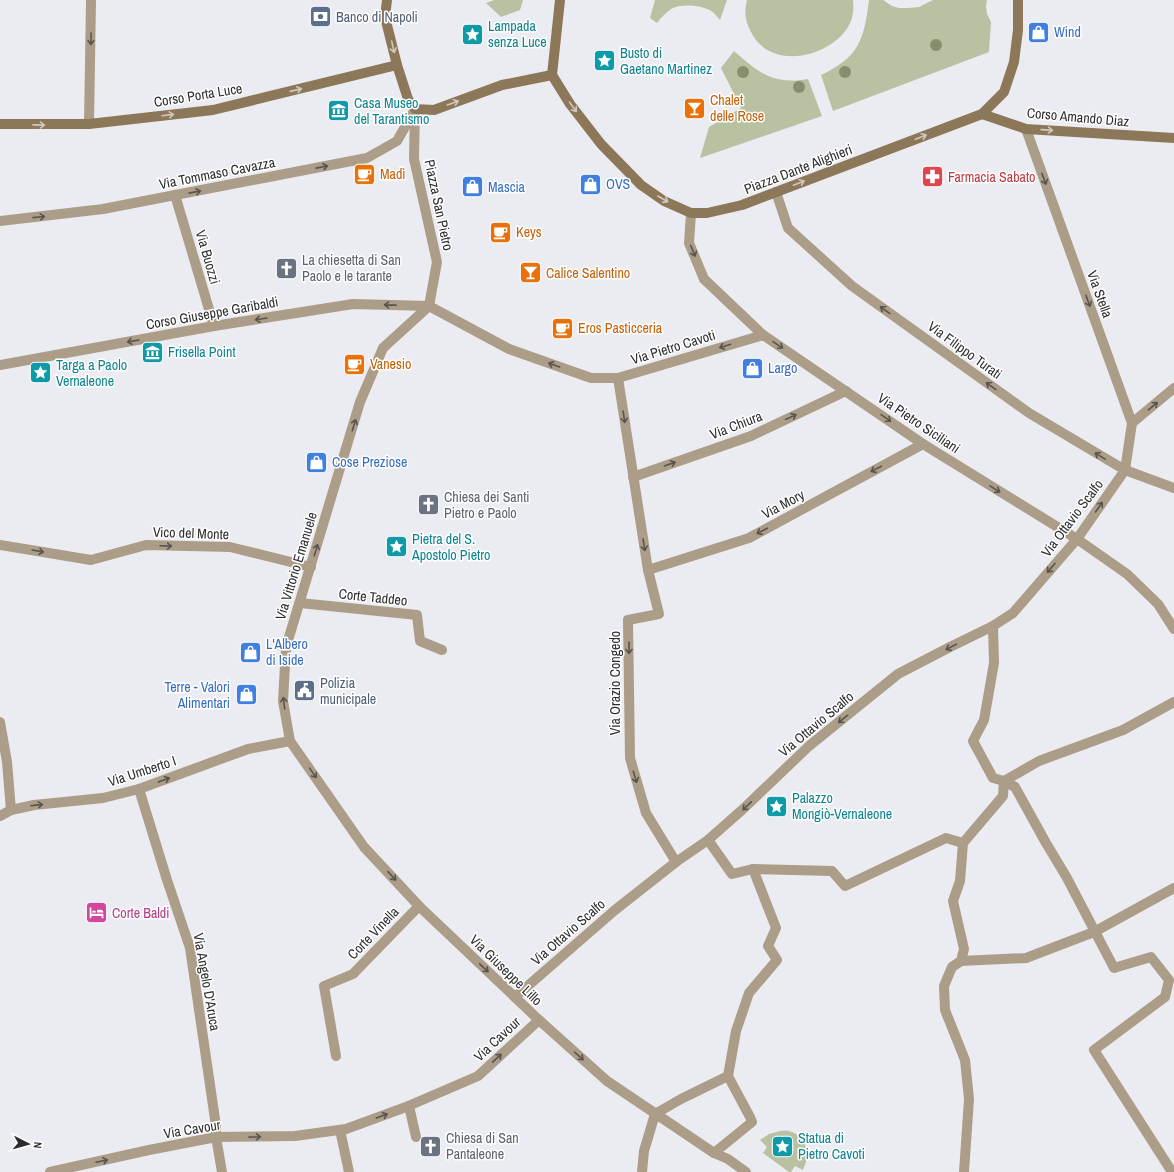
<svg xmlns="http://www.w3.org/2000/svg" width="1174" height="1172" viewBox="0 0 1174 1172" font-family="'Archivo Narrow',sans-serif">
<rect width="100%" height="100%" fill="#ebecf1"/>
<g fill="#b8c2a2">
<polygon points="494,0 523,0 520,10 501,17 486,3"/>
<path d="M655 0H727L720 20C718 18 716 15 714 13 705 5 681 3 671 9 665 13 661 18 657 23L650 18Z"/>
<path d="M747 0H853C854 9 853 19 848 27 829 58 770 71 751 32 745 21 744 12 747 0Z"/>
<path d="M869 0H883L892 6 899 8H908L919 7 933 0H987L986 6 987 14 991 22 989 52 833 111 821 75C859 57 864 40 869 0Z"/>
<path d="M734 51C759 73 773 85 808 79L822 116 700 158 709 127 741 108 721 68Z"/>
<path d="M780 1131C783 1131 786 1130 789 1131 802 1134 808 1147 807 1158 806 1162 804 1167 803 1170L795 1166 791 1172H789L763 1153 767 1147 760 1140 769 1134Z"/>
</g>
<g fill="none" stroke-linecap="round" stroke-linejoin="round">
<g stroke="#ac9d89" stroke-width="10">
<polyline points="409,1106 416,1137"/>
<polyline points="340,1130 349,1172"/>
</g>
<g stroke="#ac9d89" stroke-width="10">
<polyline points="415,109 414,159 437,262 429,306 383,348 360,402 286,647 283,701 290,741 364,847 419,906 539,1020 607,1081 714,1153 728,1159 746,1172"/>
<polyline points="89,124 91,0"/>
<polyline points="776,192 788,228 852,286 1029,413 1125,470 1174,488"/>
<polyline points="175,195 214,326"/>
<polyline points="691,213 689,243 704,279 763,335 923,444 1077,539 1127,574 1158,604 1174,629"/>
<polyline points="0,221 103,209 367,158 397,141 414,111"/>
<polyline points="0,365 214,326 353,304 429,306 509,349 591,378 618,378 763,335"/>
<polyline points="618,378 648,570 659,614 628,620 630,758 646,813 676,862"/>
<polyline points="1132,423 1174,388"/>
<polyline points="633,477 751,436 846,391"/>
<polyline points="0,545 91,560 146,545 230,547 311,567"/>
<polyline points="648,570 749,538 923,444"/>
<polyline points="300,603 417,615 420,641 442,650"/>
<polyline points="993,626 994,663 984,720 973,741 993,778 1004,781 1015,787 1046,843 1067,878 1114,968 1151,957 1169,980 1165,997 1094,1050 1172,1172"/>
<polyline points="0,722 7,762 11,810"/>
<polyline points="1004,781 1039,761 1123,730 1174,702"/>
<polyline points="139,789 167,880 190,948 216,1126 216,1137 222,1172"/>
<polyline points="0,816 11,810 34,805 103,798 139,789 248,749 290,741"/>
<polyline points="708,840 732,874 753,869 832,871 845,886 946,838 963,843"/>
<polyline points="961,961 964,949 953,901 960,881 963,843 1003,796 1004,781"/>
<polyline points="515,997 615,910 676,862 708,840 742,810 809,746 898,674 950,647 993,626 1013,613 1077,539 1125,470 1132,423 1026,129"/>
<polyline points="336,1056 324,986 353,974 419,906"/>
<polyline points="714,1153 752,1122 750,1117 728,1076 736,1031 749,993 777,960 768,946 776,928 753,869"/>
<polyline points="50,1172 149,1150 216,1137 295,1136 346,1129 406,1107 478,1076 539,1020"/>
<polyline points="642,1172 644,1151 655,1114 681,1099 728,1076"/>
<polyline points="964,1172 969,1099 965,1060 945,1010 944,986 952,967 961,961 1026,958 1094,932 1174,888"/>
</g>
<g stroke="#8c7759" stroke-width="10">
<polyline points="387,0 385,17 397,65 408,99 415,109 434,110 502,85 552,75"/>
<polyline points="560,0 552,75 570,104 601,144 641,185 664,201 691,213 707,213 742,205 982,114 1004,92 1014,62 1018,30 1018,0"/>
<polyline points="982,114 1026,129 1174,138"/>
<polyline points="0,124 89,124 213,110 397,65"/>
</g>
</g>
<g fill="#878e6e">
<circle cx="936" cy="45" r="6"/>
<circle cx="743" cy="72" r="6"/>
<circle cx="845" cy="72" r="6"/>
<circle cx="799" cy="87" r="6"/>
</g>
<defs><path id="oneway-shaft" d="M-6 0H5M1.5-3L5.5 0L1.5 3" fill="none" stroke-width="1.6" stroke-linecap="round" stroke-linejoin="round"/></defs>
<g stroke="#59544e">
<use href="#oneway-shaft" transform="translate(91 39) rotate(91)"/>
<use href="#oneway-shaft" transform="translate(322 167) rotate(-11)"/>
<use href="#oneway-shaft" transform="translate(1044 179) rotate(70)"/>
<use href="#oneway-shaft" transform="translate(195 192) rotate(-11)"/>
<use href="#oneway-shaft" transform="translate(39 217) rotate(-6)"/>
<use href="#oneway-shaft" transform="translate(693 251) rotate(68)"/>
<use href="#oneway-shaft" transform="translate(1088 301) rotate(70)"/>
<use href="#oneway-shaft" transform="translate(390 305) rotate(-179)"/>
<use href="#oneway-shaft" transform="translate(885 310) rotate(-144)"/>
<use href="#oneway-shaft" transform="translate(261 319) rotate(171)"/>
<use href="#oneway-shaft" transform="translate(133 341) rotate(170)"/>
<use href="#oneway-shaft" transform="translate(778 345) rotate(34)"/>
<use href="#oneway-shaft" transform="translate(725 346) rotate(163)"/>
<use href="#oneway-shaft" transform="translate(554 365) rotate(-160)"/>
<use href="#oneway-shaft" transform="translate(991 386) rotate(-144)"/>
<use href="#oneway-shaft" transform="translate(1153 406) rotate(-40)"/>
<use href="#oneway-shaft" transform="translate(624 417) rotate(81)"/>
<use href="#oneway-shaft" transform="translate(791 417) rotate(-25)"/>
<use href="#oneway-shaft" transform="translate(886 418) rotate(35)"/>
<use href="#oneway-shaft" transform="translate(354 425) rotate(-73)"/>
<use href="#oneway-shaft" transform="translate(1100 456) rotate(-149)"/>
<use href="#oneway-shaft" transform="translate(670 464) rotate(-19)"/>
<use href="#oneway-shaft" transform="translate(876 469) rotate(152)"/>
<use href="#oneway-shaft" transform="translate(995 489) rotate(32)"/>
<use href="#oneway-shaft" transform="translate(1099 507) rotate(-55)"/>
<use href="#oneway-shaft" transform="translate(762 531) rotate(152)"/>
<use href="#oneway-shaft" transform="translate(644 545) rotate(81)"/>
<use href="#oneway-shaft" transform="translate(166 546) rotate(2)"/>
<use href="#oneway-shaft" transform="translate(316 550) rotate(-73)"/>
<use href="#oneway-shaft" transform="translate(38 551) rotate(10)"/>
<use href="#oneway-shaft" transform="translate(1051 568) rotate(131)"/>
<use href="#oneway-shaft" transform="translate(951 647) rotate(153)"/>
<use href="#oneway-shaft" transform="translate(629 648) rotate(90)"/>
<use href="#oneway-shaft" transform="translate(284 703) rotate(-96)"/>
<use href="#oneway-shaft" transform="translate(843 719) rotate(141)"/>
<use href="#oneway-shaft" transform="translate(313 773) rotate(55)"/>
<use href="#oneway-shaft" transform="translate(635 777) rotate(73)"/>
<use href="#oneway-shaft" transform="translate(164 780) rotate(-20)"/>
<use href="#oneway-shaft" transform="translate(37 805) rotate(-7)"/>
<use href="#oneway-shaft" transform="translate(747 806) rotate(136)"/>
<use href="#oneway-shaft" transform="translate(392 876) rotate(47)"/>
<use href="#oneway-shaft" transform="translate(484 968) rotate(43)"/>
<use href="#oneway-shaft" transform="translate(579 1056) rotate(42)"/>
<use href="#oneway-shaft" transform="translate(497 1058) rotate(-43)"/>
<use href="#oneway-shaft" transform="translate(382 1116) rotate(-20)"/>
<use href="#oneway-shaft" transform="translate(255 1137) rotate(-1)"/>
<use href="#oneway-shaft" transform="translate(102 1161) rotate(-12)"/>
</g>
<g stroke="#d1c9bd">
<use href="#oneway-shaft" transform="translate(393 47) rotate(77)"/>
<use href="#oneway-shaft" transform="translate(296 90) rotate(-13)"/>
<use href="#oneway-shaft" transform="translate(453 103) rotate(-20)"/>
<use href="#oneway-shaft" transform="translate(573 107) rotate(54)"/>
<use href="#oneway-shaft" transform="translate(168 115) rotate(-7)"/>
<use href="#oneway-shaft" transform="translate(39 125) rotate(1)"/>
<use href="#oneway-shaft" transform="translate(1047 130) rotate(4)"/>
<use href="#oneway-shaft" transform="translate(921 137) rotate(-21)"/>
<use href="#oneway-shaft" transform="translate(799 183) rotate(-21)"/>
<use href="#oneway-shaft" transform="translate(663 199) rotate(30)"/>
</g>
<defs>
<symbol id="bank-square" viewBox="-11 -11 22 22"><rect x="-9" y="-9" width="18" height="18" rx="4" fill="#5c6f8a" stroke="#fff"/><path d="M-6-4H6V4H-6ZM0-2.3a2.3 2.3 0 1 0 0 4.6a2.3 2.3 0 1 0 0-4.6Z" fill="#fff"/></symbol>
<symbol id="shop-square" viewBox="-11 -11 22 22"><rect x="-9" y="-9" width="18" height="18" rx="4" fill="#3f7fe0" stroke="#fff"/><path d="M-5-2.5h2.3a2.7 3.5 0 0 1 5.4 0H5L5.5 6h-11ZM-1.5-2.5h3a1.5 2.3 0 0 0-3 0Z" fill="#fff"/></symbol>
<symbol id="sight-square" viewBox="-11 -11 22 22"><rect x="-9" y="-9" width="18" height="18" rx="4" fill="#0f9aa8" stroke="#fff"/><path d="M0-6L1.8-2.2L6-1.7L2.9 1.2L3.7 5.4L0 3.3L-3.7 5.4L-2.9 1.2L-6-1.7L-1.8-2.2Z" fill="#fff"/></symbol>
<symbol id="bar-square" viewBox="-11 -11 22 22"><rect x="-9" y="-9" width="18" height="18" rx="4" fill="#e8710a" stroke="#fff"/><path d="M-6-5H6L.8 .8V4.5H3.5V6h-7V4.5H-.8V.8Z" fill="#fff"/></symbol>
<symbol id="museum-square" viewBox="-11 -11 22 22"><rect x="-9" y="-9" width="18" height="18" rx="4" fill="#0f9aa8" stroke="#fff"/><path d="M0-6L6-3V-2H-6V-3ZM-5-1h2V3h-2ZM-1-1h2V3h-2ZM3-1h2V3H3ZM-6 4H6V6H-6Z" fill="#fff"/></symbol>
<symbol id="cafe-square" viewBox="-11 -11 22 22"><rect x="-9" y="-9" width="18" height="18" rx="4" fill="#e8710a" stroke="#fff"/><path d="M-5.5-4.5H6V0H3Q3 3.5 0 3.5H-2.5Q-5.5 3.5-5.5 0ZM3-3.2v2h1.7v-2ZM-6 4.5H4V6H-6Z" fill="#fff"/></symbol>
<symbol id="pharmacy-square" viewBox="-11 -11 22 22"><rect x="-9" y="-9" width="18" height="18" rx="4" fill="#e0444e" stroke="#fff"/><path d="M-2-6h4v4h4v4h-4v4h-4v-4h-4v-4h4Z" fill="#fff"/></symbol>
<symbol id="church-square" viewBox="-11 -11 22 22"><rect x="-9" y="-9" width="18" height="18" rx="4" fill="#6b7280" stroke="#fff"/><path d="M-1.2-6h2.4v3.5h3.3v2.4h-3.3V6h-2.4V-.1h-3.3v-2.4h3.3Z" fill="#fff"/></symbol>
<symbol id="civic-square" viewBox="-11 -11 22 22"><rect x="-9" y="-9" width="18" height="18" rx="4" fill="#5c6f8a" stroke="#fff"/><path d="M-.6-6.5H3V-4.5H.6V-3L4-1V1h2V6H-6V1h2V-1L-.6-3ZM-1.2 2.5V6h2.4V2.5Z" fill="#fff"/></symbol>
<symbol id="hotel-square" viewBox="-11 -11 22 22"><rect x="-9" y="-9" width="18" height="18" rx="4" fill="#d1479c" stroke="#fff"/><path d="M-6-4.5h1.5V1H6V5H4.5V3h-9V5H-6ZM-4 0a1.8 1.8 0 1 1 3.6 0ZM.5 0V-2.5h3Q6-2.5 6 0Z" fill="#fff"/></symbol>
</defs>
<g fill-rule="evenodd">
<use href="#bank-square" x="308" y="4" width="25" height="25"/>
<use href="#shop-square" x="1026" y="20" width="25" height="25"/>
<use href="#sight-square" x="460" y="22" width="25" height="25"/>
<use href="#sight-square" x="592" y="48" width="25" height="25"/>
<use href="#bar-square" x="682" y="96" width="25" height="25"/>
<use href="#museum-square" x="326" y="98" width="25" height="25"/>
<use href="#cafe-square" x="352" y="162" width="25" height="25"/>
<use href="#pharmacy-square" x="920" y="164" width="25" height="25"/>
<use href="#shop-square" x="578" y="172" width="25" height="25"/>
<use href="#shop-square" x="460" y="174" width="25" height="25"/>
<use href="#cafe-square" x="488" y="220" width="25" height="25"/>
<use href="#church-square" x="274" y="256" width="25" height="25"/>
<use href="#bar-square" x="518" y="260" width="25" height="25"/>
<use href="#cafe-square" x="550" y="316" width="25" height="25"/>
<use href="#museum-square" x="140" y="340" width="25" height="25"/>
<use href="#cafe-square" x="342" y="352" width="25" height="25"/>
<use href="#shop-square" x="740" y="356" width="25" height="25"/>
<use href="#sight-square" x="28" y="360" width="25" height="25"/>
<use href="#shop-square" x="304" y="450" width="25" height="25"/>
<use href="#church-square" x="416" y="492" width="25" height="25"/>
<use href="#sight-square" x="384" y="534" width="25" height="25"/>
<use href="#shop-square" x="238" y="640" width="25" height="25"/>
<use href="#civic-square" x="292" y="678" width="25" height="25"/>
<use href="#shop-square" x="234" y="682" width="25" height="25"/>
<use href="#sight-square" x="764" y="794" width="25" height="25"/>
<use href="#hotel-square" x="84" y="900" width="25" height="25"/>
<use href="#church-square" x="418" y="1134" width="25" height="25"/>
<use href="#sight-square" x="770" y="1134" width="25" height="25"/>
</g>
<g text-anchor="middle" stroke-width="3" stroke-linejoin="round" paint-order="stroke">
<g font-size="14" fill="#4e5e75" stroke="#fff" text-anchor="start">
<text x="336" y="22">Banco di Napoli</text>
<text x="320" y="688">Polizia<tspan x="320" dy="16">municipale</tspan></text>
</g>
<g font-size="14" fill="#0d838f" stroke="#fff" text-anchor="start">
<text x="488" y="31">Lampada<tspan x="488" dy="16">senza Luce</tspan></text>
<text x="620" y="58">Busto di<tspan x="620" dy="16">Gaetano Martinez</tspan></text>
<text x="354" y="108">Casa Museo<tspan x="354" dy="16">del Tarantismo</tspan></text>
<text x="168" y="357">Frisella Point</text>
<text x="56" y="370">Targa a Paolo<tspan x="56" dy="16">Vernaleone</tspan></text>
<text x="412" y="544">Pietra del S.<tspan x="412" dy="16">Apostolo Pietro</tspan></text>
<text x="792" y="803">Palazzo<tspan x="792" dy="16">Mongiò-Vernaleone</tspan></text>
<text x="798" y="1143">Statua di<tspan x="798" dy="16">Pietro Cavoti</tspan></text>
</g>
<g font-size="14" fill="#366cbe" stroke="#fff" text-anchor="start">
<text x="1054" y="37">Wind</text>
<text x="606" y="189">OVS</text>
<text x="488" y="192">Mascia</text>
<text x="768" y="373">Largo</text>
<text x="332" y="467">Cose Preziose</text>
<text x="266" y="649">L'Albero<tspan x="266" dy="16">di Iside</tspan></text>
<text x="230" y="692" text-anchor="end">Terre - Valori<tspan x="230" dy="16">Alimentari</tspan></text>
</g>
<g font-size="14" fill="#2d2d2f" stroke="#fff">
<text transform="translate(198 95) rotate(-9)" y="5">Corso Porta Luce</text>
<text transform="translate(1078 117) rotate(5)" y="5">Corso Amando Diaz</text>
<text transform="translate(798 169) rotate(-21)" y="5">Piazza Dante Alighieri</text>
<text transform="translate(217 173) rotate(-11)" y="5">Via Tommaso Cavazza</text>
<text transform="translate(439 205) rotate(78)" y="5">Piazza San Pietro</text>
<text transform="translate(208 257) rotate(74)" y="5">Via Buozzi</text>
<text transform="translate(1100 294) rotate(70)" y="5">Via Stella</text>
<text transform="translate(212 313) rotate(-10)" y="5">Corso Giuseppe Garibaldi</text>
<text transform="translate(673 347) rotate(-17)" y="5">Via Pietro Cavoti</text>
<text transform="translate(965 350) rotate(36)" y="5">Via Filippo Turati</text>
<text transform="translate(919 423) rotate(34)" y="5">Via Pietro Siciliani</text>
<text transform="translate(736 425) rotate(-21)" y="5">Via Chiura</text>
<text transform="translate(783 504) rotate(-28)" y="5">Via Mory</text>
<text transform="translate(1072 518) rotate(-53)" y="5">Via Ottavio Scalfo</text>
<text transform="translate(191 533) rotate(2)" y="5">Vico del Monte</text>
<text transform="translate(296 566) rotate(-73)" y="5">Via Vittorio Emanuele</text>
<text transform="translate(373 597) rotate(6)" y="5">Corte Taddeo</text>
<text transform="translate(615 683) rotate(-90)" y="5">Via Orazio Congedo</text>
<text transform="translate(816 724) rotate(-40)" y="5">Via Ottavio Scalfo</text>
<text transform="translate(142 771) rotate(-18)" y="5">Via Umberto I</text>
<text transform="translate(568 932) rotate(-41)" y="5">Via Ottavio Scalfo</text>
<text transform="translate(373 933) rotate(-46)" y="5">Corte Vinella</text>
<text transform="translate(506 970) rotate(44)" y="5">Via Giuseppe Lillo</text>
<text transform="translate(207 982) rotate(80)" y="5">Via Angelo D'Aruca</text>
<text transform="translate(497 1039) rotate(-43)" y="5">Via Cavour</text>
<text transform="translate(192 1129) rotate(-9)" y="5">Via Cavour</text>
</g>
<g font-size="14" fill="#c56008" stroke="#fff" text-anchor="start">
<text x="710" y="105">Chalet<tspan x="710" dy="16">delle Rose</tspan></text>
<text x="380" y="179">Madì</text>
<text x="516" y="237">Keys</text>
<text x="546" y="278">Calice Salentino</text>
<text x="578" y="333">Eros Pasticceria</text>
<text x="370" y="369">Vanesio</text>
</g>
<g font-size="14" fill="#be3a42" stroke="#fff" text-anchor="start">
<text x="948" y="182">Farmacia Sabato</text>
</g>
<g font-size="14" fill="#5b616d" stroke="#fff" text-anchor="start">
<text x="302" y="265">La chiesetta di San<tspan x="302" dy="16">Paolo e le tarante</tspan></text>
<text x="444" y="502">Chiesa dei Santi<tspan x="444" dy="16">Pietro e Paolo</tspan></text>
<text x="446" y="1143">Chiesa di San<tspan x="446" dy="16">Pantaleone</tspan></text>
</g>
<g font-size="14" fill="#b23c85" stroke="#fff" text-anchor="start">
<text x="112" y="918">Corte Baldi</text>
</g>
</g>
<g transform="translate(28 1144) rotate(96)" stroke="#ffffff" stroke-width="3" paint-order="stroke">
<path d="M0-3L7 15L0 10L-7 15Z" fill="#2d2d2f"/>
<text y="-6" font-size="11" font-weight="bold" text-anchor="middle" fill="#2d2d2f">N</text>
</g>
</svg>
